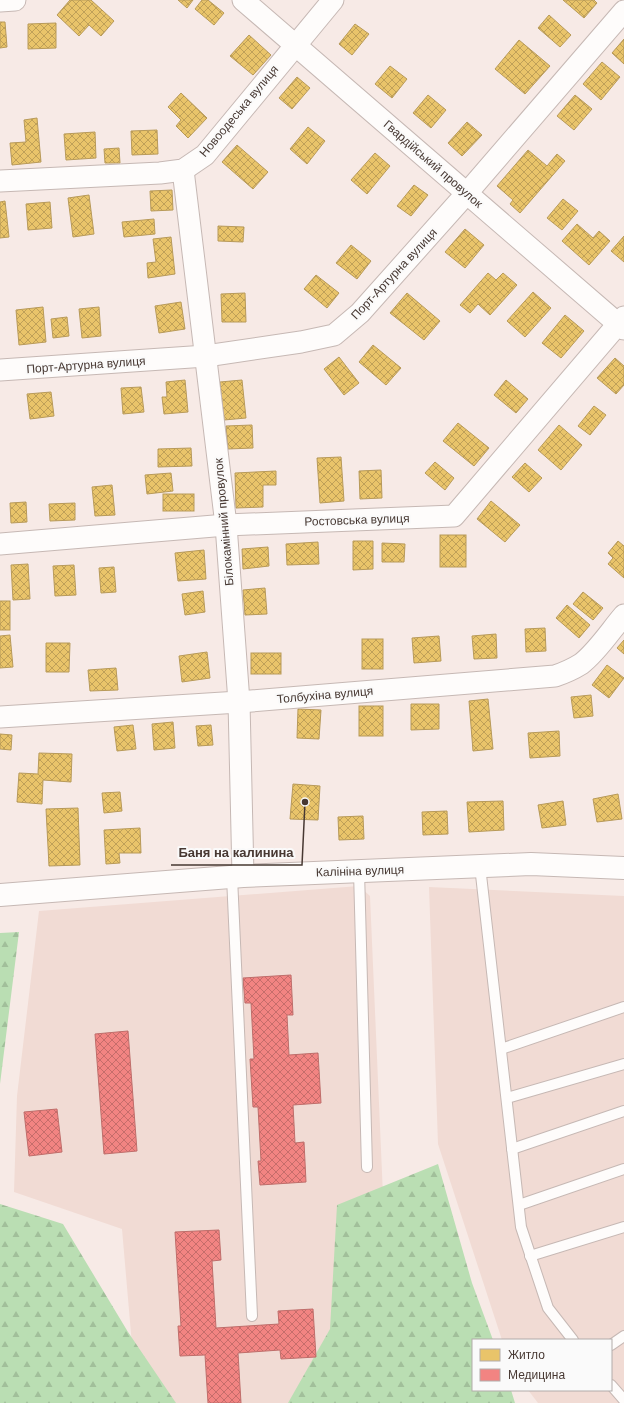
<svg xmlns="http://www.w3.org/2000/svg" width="624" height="1403" viewBox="0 0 624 1403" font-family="Helvetica,sans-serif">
<defs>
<pattern id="forest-firs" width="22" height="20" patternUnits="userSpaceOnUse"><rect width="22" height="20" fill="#badeb3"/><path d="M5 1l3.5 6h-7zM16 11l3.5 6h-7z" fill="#a1bf9a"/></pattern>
<pattern id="homes-cross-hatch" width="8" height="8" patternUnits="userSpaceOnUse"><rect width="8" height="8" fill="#e9c46a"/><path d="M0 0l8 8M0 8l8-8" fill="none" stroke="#bfa058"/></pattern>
<pattern id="health-cross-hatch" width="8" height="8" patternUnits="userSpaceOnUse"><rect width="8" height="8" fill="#f28482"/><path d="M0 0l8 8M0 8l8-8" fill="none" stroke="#c66d6b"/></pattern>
</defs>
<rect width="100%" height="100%" fill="#f7eae6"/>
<g fill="#f1dbd4">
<polygon points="359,886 370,896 392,1403 137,1403 122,1229 14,1192 17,1096 39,911"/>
<polygon points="429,887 624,896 624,1403 538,1403 528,1390 611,1390 611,1340 502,1340 438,1144"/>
</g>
<g fill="url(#forest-firs)">
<polygon points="19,932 0,1084 0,933"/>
<polygon points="438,1164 472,1283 493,1340 473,1340 473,1390 511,1390 515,1403 288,1403 330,1329 337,1205"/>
<polygon points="0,1204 63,1224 128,1332 176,1403 0,1403"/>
</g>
<g fill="url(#homes-cross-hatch)" stroke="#b89a59">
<polygon points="70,0 91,0 114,21 101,36 89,25 79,36 57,15"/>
<polygon points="178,0 193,0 187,8"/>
<polygon points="202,0 208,0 224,13 214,25 195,9"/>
<polygon points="563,0 594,0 597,3 584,18"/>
<polygon points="549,15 571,35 560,47 538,28"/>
<polygon points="0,22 5,22 7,47 0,48"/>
<polygon points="56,23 56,48 28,49 28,24"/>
<polygon points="355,24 369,34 352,55 339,44"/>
<polygon points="249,35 271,55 253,75 230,56"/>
<polygon points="624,39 624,64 612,53"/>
<polygon points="519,40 550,66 525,94 495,69"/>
<polygon points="602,62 620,77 601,100 583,84"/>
<polygon points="390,66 407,79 392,98 375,84"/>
<polygon points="297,77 310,88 292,109 279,98"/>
<polygon points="181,93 207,118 188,138 176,126 181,120 168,107"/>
<polygon points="428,95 446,110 431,128 413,113"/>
<polygon points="575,95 592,109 574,130 557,116"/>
<polygon points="37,118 41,162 12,165 10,143 26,142 24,120"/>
<polygon points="467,122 482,135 462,156 448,143"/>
<polygon points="308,127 325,141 307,164 290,149"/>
<polygon points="157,130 158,154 132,155 131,131"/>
<polygon points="95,132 96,158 66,160 64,134"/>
<polygon points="237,145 268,172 253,189 222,162"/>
<polygon points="119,148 120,163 105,163 104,149"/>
<polygon points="528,150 547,166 557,154 565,161 520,213 510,204 513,200 497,186"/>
<polygon points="375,153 390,166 367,194 351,180"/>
<polygon points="414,185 428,195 411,216 397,206"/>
<polygon points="172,190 173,210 151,211 150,191"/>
<polygon points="89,195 94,234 73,237 68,198"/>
<polygon points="563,199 578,211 562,230 547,218"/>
<polygon points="5,201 9,237 0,238 0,202"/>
<polygon points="50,202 52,228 28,230 26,204"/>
<polygon points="154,219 155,234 124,237 122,222"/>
<polygon points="577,224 593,238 599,231 610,241 589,265 562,241"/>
<polygon points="218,226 244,227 243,242 218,241"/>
<polygon points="465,229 484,245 465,268 445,252"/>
<polygon points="624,236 624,262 611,251"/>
<polygon points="171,237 175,274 148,278 147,263 156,262 153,239"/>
<polygon points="351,245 371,261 357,279 336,263"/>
<polygon points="488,273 496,280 503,273 517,285 490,315 478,304 470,313 460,305"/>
<polygon points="316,275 339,293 327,308 304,289"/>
<polygon points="533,292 551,308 525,337 507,321"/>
<polygon points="245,293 246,322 222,322 221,294"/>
<polygon points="407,293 440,321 424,340 390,313"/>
<polygon points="181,302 185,329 159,333 155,306"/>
<polygon points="43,307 46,342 19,345 16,310"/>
<polygon points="99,307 101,336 82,338 79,309"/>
<polygon points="565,315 584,331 561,358 542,343"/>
<polygon points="67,317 69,336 53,338 51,319"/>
<polygon points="373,345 401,368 386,385 359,362"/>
<polygon points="339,357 359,383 344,395 324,369"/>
<polygon points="615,358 624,366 624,385 616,394 597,378"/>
<polygon points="185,380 188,412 164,414 162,397 167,397 166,382"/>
<polygon points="242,380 246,418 224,420 220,382"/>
<polygon points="506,380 528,399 516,413 494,395"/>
<polygon points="141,387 144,412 123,414 121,388"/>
<polygon points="51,392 54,416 30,419 27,394"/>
<polygon points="594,406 606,415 590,435 578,426"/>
<polygon points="458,423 489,448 474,466 443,441"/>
<polygon points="252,425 253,448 228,449 226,426"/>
<polygon points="559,425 582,445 561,470 538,450"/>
<polygon points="191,448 192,466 158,467 158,449"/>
<polygon points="341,457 344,501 320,503 317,458"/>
<polygon points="435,462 454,478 445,490 425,473"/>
<polygon points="525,463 542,478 529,492 512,477"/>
<polygon points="381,470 382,498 360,499 359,471"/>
<polygon points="276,471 276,485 263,485 263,507 236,508 235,473"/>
<polygon points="171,473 173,491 147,494 145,475"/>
<polygon points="112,485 115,515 95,516 92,487"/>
<rect x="163" y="494" width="31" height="17"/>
<polygon points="491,501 520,525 505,542 477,519"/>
<polygon points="26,502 27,522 11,523 10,503"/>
<polygon points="75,503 75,520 50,521 49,504"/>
<rect x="440" y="535" width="26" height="32"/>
<polygon points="353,541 373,541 373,569 353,570"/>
<polygon points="618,541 624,546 624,578 608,564 613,558 608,553"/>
<polygon points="318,542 319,564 287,565 286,544"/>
<polygon points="382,543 405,544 404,562 382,562"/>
<polygon points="268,547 269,566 243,569 242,549"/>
<polygon points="204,550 206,579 178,581 175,553"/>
<polygon points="28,564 30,599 13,600 11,565"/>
<polygon points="74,565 76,595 55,596 53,566"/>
<polygon points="114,567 116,592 101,593 99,568"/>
<polygon points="265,588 267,614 245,615 243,590"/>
<polygon points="203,591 205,612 185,615 182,594"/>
<polygon points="583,592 603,608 593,620 573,604"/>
<rect x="0" y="601" width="10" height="29"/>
<polygon points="567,605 590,625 579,638 556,618"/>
<polygon points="545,628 546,651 526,652 525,629"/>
<polygon points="496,634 497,658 474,659 472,636"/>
<polygon points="10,635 13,667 0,668 0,636"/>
<polygon points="439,636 441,661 414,663 412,638"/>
<rect x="362" y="639" width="21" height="30"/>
<polygon points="624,640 624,654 617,648"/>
<polygon points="46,643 70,643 69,672 46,672"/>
<polygon points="207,652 210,678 182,682 179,656"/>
<rect x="251" y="653" width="30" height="21"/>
<polygon points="607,665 624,678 609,698 592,685"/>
<polygon points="116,668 118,690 90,691 88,670"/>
<polygon points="591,695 593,716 574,718 571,697"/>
<polygon points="488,699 493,749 473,751 469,701"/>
<polygon points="411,704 439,704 439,729 411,730"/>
<rect x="359" y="706" width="24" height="30"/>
<polygon points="298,709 321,710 319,739 297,738"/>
<polygon points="173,722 175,748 154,750 152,724"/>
<polygon points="133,725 136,749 117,751 114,727"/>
<polygon points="211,725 213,745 198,746 196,726"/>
<polygon points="559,731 560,756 530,758 528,733"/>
<polygon points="0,734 12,735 11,750 0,749"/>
<polygon points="39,753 72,754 71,782 43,780 42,804 17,802 19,773 38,774"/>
<polygon points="293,784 320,786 318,820 290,819"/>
<polygon points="120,792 122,811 104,813 102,793"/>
<polygon points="618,794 622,819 597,822 593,799"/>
<polygon points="503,801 504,830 469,832 467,802"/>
<polygon points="563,801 566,825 542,828 538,805"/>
<polygon points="78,808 80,865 49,866 46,809"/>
<polygon points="447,811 448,834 423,835 422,812"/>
<polygon points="363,816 364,839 339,840 338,817"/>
<polygon points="140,828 141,853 119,853 120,863 106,864 104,830"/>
</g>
<g fill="url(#health-cross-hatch)" stroke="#bf6d6a">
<polygon points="291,975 293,1015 287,1015 289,1055 318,1053 321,1103 293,1105 295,1143 304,1142 306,1182 260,1185 258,1161 261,1161 258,1107 253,1107 250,1059 254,1059 251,1003 245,1003 243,978"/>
<polygon points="128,1031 137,1151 104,1154 95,1034"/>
<polygon points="57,1109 62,1152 29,1156 24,1112"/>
<polygon points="219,1230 221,1260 212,1261 216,1328 279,1324 278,1311 313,1309 316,1357 281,1359 280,1350 238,1353 241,1403 208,1403 205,1355 180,1356 178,1326 181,1326 175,1232"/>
</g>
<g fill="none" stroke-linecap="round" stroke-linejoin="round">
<defs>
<g id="lane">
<polyline points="480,866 521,1227 548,1308 573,1340"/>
<polyline points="359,871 367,1167"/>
<polyline points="232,877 252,1316"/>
<polyline points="501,1049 624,1007"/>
<polyline points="507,1098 624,1064"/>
<polyline points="512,1149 624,1111"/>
<polyline points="519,1205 624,1169"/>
<polyline points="530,1256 624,1227"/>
<polyline points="611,1345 624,1336"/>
<polyline points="611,1385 624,1400"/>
</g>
<g id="street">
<polyline points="243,0 624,329"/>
<polyline points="0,1 15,0"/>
<polyline points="183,170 226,525 239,702 243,876"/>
<polyline points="0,181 160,173 183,170 205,155 333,0"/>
<polyline points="0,370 206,356 301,342 334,335 360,313 467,193 624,11"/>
<polyline points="0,544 226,525 454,516 624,317"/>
<path d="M0 717 239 702 555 676C564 673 573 669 581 664 597 652 611 630 624 615"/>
</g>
<polyline id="secondary" points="0,895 243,876 531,864 624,868"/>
</defs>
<use href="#lane" stroke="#c6b8b4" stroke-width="12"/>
<use href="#street" stroke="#c6b8b4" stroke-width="23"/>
<use href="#secondary" stroke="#c6b8b4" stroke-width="24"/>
<use href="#lane" stroke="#fefcfb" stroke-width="10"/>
<use href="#street" stroke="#fefcfb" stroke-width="21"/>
<use href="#secondary" stroke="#fefcfb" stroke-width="22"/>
</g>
<g text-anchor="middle" stroke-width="4" stroke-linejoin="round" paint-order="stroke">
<g font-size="12" fill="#473832" stroke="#fafafa">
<text transform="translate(239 111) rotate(-50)" y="4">Новоодеська вулиця</text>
<text transform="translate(433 164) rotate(41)" y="4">Гвардійський провулок</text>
<text transform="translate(394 274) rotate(-47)" y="4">Порт-Артурна вулиця</text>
<text transform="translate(86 365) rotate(-4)" y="4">Порт-Артурна вулиця</text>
<text transform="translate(357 520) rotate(-2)" y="4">Ростовська вулиця</text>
<text transform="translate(224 522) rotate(-95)" y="4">Білокамінний провулок</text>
<text transform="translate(325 695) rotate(-5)" y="4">Толбухіна вулиця</text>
<text transform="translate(360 871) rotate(-2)" y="4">Калініна вулиця</text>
</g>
</g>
<path fill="none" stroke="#473832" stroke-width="1.5" d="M305 802L302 865H171"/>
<circle fill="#473832" stroke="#fafafa" stroke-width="1.5" cx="305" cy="802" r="4"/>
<g font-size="13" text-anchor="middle" font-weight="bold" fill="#473832" stroke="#fafafa" stroke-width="4" stroke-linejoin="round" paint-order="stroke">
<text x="236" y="857">Баня на калинина</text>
</g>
<rect x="472" y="1339" width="140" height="52" fill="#fafafa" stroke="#b2acaa"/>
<rect x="480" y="1349" width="20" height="12" fill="#e9c46a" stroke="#b2acaa"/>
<text x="508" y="1359" font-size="12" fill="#473832">Житло</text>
<rect x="480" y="1369" width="20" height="12" fill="#f28482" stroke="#b2acaa"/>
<text x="508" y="1379" font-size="12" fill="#473832">Медицина</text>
</svg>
